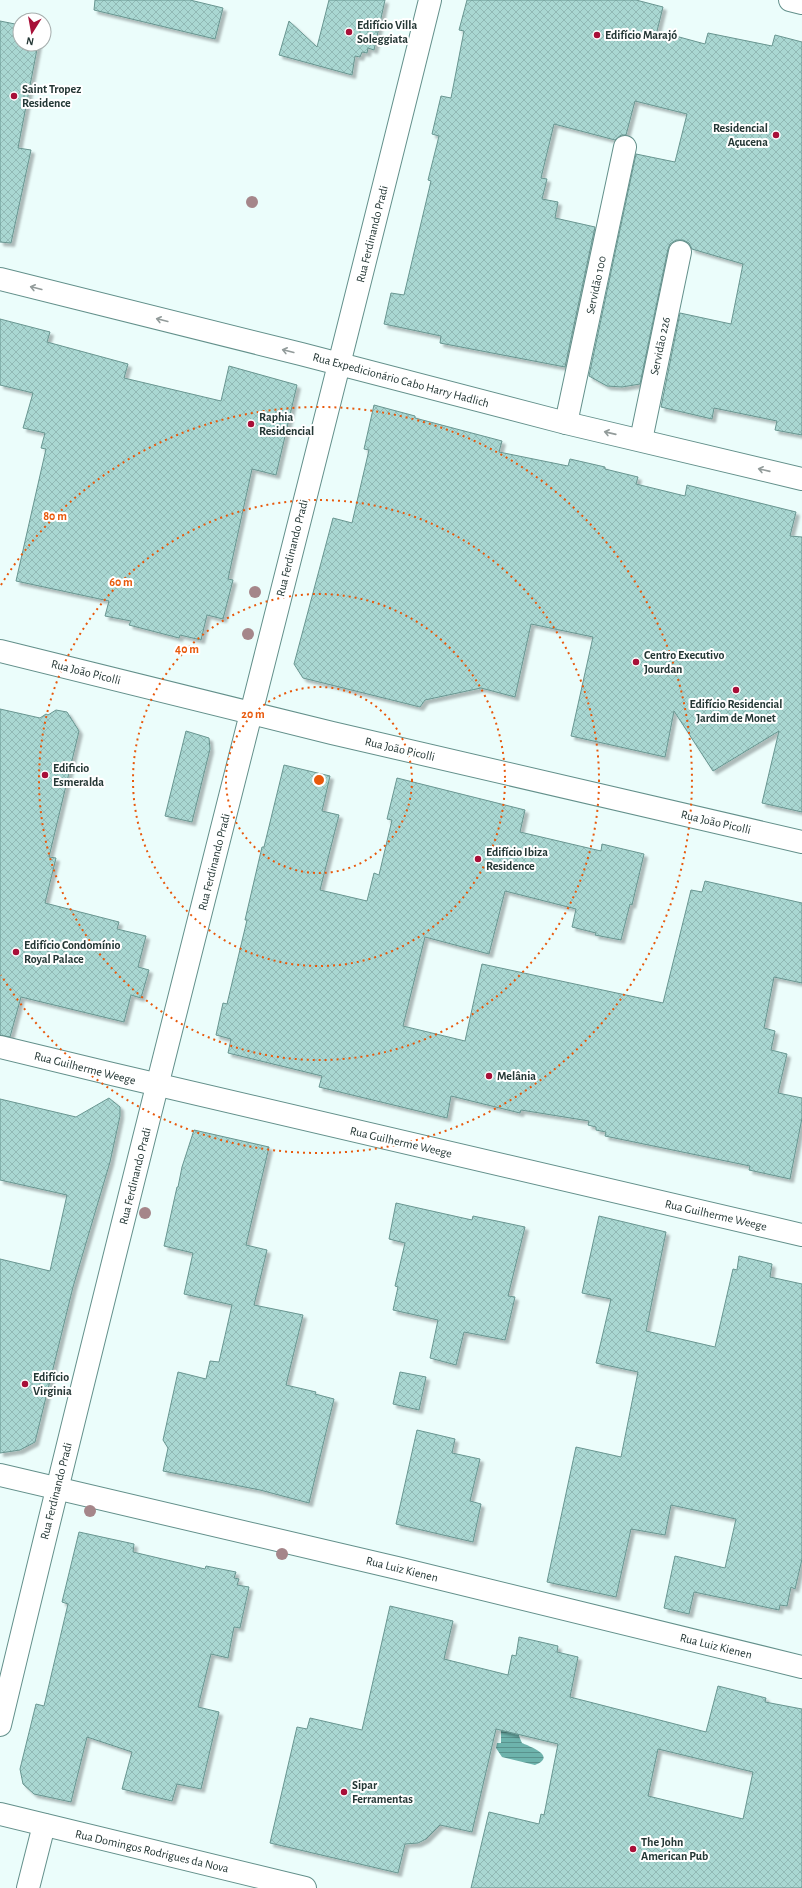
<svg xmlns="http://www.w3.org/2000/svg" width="802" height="1888" viewBox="0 0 802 1888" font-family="'Alegreya Sans',sans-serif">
<defs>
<pattern id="water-rules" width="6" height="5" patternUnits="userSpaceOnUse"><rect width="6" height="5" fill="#6db3ac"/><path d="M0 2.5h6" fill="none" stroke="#59928d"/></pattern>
<pattern id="building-cross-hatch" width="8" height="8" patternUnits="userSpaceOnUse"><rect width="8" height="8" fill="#a9d7d2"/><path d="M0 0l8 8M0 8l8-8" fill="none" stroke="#91b9b5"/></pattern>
<filter id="shadow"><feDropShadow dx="3.5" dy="3.5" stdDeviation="1" flood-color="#0004"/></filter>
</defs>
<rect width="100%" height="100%" fill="#ebfdfb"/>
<path fill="url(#water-rules)" d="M508 1725 520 1729 519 1736 522 1743C531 1747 557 1756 535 1765L502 1757 496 1748 497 1743H501V1731Z"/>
<g fill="url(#building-cross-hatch)" stroke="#689590" fill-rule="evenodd" filter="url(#shadow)">
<polygon points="95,0 190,0 223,8 215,39 94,10"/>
<polygon points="329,0 385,0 374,50 368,48 367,53 362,52 360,57 355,56 352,75 279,55 289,21 317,47"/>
<polygon points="467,0 636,0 663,7 657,31 705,44 708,33 772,46 775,35 802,42 802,435 775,430 777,421 714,408 712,419 661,407 680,313 731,324 743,264 692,249 689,243 683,240 676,240 670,244 668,249 640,384 622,387 607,386 589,376 636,154 675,162 687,114 635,101 626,135 621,135 615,140 554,124 541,178 547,179 542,199 558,202 555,218 595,227 565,367 440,343 441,336 384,324 391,293 404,295 431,181 428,180 439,136 432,134 441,96 451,98 464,31 459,30"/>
<polygon points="0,21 20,25 20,44 38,44 18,148 31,150 11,243 0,242"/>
<polygon points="0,319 50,332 47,342 128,364 124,378 221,401 229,366 297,385 276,475 252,469 228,579 233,580 223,619 207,615 201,640 180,635 179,638 129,625 131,621 105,616 109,601 16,581 46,449 41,448 45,433 23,428 33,393 0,385"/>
<polygon points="374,405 415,416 415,418 502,441 499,452 568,466 570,459 605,467 605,469 638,477 636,484 685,496 687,485 796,512 790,536 802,537 802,812 762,803 779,731 713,771 674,711 665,757 571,736 593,637 531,624 515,697 481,688 425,700 420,707 303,678 294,664 333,518 352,523 369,450 364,449"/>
<polygon points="0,709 40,718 46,714 48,715 56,710 67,712 79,731 49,857 56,858 45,903 119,922 117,929 146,936 138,967 149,970 141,998 131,995 124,1022 21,997 10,1037 0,1035"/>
<polygon points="186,731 209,738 210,749 192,822 165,816"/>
<polygon points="284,765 330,776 322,811 339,815 320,890 367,901 374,873 379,875 392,820 387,819 397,778 525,810 520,832 601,851 602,844 644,854 632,905 630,904 621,940 595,935 596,933 572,927 576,909 505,891 489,954 425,937 403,1026 465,1041 482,964 663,1003 691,890 702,892 705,881 802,903 802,983 774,977 764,1028 775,1031 771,1050 787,1054 778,1093 802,1098 802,1118 790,1179 749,1170 750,1166 605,1136 606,1132 596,1130 596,1127 588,1125 589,1121 521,1110 520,1113 451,1096 447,1118 319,1087 322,1076 228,1053 231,1039 216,1035 223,1003 227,1004 247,920 245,920 262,847 264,847"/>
<polygon points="109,1098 120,1107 120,1116 110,1162 73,1287 35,1442 20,1450 0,1453 0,1259 50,1271 67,1195 0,1180 0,1099 76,1117"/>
<polygon points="194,1130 269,1147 246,1245 267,1250 254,1305 303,1315 286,1385 316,1392 315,1394 334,1399 309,1503 260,1490 163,1471 168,1448 163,1440 178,1372 206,1379 210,1361 219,1362 232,1305 184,1294 193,1253 164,1246 177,1187 178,1187 182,1167"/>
<polygon points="396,1203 472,1220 473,1216 525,1227 508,1296 515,1297 505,1340 464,1332 456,1365 430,1358 438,1320 393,1310 398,1287 395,1286 405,1243 389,1239"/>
<polygon points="599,1216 666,1232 646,1331 715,1347 733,1269 737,1270 739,1256 772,1264 770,1277 802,1284 802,1559 795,1589 791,1587 787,1606 780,1605 779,1610 694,1592 689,1614 664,1608 675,1556 725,1568 736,1519 671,1505 665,1535 631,1529 616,1597 547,1582 576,1447 621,1457 638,1372 596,1363 611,1299 582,1293"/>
<polygon points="400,1372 426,1377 419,1410 393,1404"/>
<polygon points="417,1430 455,1439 452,1453 480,1459 470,1501 481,1504 473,1542 396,1524"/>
<polygon points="79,1532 134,1544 133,1552 205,1569 206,1566 236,1572 234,1578 239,1579 237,1585 249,1587 240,1628 234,1627 228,1658 211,1654 198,1707 219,1712 201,1789 177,1784 172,1801 122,1789 132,1752 87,1737 71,1802 34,1794 23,1784 20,1769 36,1704 44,1706 68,1604 62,1602"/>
<path d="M390 1606 453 1621 444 1659 508 1675 512 1655 516 1656 519 1637 558 1646 557 1652 578 1657 570 1697 706 1732 718 1686 766 1698 765 1702 802 1709V1888H471L489 1812 539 1824 541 1814 544 1815 558 1744 496 1729 472 1832 440 1825 426 1839 418 1843 405 1844 398 1873 270 1843 297 1727 307 1729 310 1718 362 1730ZM658 1749 753 1772 743 1819 648 1796Z"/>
</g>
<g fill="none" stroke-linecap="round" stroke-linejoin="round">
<defs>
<g id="minor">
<polyline points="790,0 802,3"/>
<polyline points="0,279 301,354 566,423 802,479"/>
<polyline points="566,423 625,147"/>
<polyline points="641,440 680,252"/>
<polyline points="0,651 332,733 802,842"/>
<polyline points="0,1047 112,1074 802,1235"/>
<polyline points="0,1475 397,1568 802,1667"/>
<path d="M0 1725C138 1148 288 575 430 0"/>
<polyline points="0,1814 305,1888"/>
<polyline points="28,1888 44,1825"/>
</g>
</defs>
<use href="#minor" stroke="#63908b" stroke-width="24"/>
<use href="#minor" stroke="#fff" stroke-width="22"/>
</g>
<g fill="#a5868a">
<circle cx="252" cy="202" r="6"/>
<circle cx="255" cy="592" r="6"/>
<circle cx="248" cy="634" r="6"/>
<circle cx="145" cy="1213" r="6"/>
<circle cx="90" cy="1511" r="6"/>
<circle cx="282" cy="1554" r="6"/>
</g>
<defs><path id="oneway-shaft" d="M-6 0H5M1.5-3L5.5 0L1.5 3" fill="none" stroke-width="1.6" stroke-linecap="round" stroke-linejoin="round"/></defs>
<g stroke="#929b9a">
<use href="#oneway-shaft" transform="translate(36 288) rotate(-166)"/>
<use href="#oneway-shaft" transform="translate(162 320) rotate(-166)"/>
<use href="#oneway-shaft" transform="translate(288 351) rotate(-166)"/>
<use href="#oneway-shaft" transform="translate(610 433) rotate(-167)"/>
<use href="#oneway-shaft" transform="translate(764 470) rotate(-167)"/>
</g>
<g fill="none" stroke="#e8590c" stroke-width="2" stroke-dasharray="2 4">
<circle cx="319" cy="780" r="93"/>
<circle cx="319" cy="780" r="186"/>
<circle cx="319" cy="780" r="280"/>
<path d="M1 585A373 373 0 1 1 1 975"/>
</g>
<g fill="#a80f38" stroke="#fff" stroke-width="1.5">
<circle cx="349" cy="32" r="4"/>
<circle cx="597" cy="35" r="4"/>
<circle cx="14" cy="96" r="4"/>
<circle cx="776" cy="135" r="4"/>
<circle cx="251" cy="424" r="4"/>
<circle cx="636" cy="662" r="4"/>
<circle cx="736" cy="690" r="4"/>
<circle cx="45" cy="775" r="4"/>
<circle cx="478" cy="859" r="4"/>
<circle cx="16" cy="952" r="4"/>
<circle cx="489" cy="1076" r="4"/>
<circle cx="25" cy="1384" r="4"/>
<circle cx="344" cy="1792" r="4"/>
<circle cx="633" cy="1849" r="4"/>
</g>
<g text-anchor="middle" stroke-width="4" stroke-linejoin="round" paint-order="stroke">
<g font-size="12" font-weight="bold" fill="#243735" stroke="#fff" text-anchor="start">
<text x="357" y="29">Edifício Villa<tspan x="357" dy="14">Soleggiata</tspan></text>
<text x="605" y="39">Edifício Marajó</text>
<text x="22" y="93">Saint Tropez<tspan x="22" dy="14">Residence</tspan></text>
<text x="768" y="132" text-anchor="end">Residencial<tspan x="768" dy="14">Açucena</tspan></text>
<text x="259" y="421">Raphia<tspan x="259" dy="14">Residencial</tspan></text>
<text x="644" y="659">Centro Executivo<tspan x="644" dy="14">Jourdan</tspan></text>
<text x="736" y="708" text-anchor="middle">Edifício Residencial<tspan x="736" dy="14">Jardim de Monet</tspan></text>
<text x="53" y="772">Edificio<tspan x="53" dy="14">Esmeralda</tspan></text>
<text x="486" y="856">Edifício Ibiza<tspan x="486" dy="14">Residence</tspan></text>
<text x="24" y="949">Edifício Condomínio<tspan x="24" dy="14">Royal Palace</tspan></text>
<text x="497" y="1080">Melânia</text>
<text x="33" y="1381">Edifício<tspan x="33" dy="14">Virginia</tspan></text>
<text x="352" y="1789">Sipar<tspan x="352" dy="14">Ferramentas</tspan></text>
<text x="641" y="1846">The John<tspan x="641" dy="14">American Pub</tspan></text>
</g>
<g font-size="12" fill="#243735" stroke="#fff">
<text transform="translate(372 234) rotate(-76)" y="4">Rua Ferdinando Pradi</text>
<text transform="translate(596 285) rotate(-78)" y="4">Servidão 100</text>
<text transform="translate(660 346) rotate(-78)" y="4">Servidão 226</text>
<text transform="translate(401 380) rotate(15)" y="4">Rua Expedicionário Cabo Harry Hadlich</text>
<text transform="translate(292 548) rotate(-76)" y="4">Rua Ferdinando Pradi</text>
<text transform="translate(86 672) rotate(14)" y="4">Rua João Picolli</text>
<text transform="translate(400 749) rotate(13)" y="4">Rua João Picolli</text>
<text transform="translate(716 822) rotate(13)" y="4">Rua João Picolli</text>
<text transform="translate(214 862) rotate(-76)" y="4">Rua Ferdinando Pradi</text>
<text transform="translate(85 1068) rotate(14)" y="4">Rua Guilherme Weege</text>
<text transform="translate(401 1142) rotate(13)" y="4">Rua Guilherme Weege</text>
<text transform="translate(135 1176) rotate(-76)" y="4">Rua Ferdinando Pradi</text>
<text transform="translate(716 1215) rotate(13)" y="4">Rua Guilherme Weege</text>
<text transform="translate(56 1491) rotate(-76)" y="4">Rua Ferdinando Pradi</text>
<text transform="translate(402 1569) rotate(14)" y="4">Rua Luiz Kienen</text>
<text transform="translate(716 1646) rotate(14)" y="4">Rua Luiz Kienen</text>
<text transform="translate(152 1851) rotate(13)" y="4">Rua Domingos Rodrigues da Nova</text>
</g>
</g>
<circle cx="319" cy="780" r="6" fill="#e8590c" stroke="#fff" stroke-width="2"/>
<g font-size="12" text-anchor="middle" font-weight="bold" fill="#e8590c" stroke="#fff" stroke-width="4" stroke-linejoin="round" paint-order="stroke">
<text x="55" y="520">80 m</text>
<text x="121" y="586">60 m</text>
<text x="187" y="653">40 m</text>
<text x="253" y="718">20 m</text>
</g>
<g transform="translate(32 32) rotate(191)"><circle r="19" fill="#ffffff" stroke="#a7afae"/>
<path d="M0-3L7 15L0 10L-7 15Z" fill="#a80f38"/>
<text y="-6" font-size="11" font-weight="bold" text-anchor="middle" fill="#243735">N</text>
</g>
</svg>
